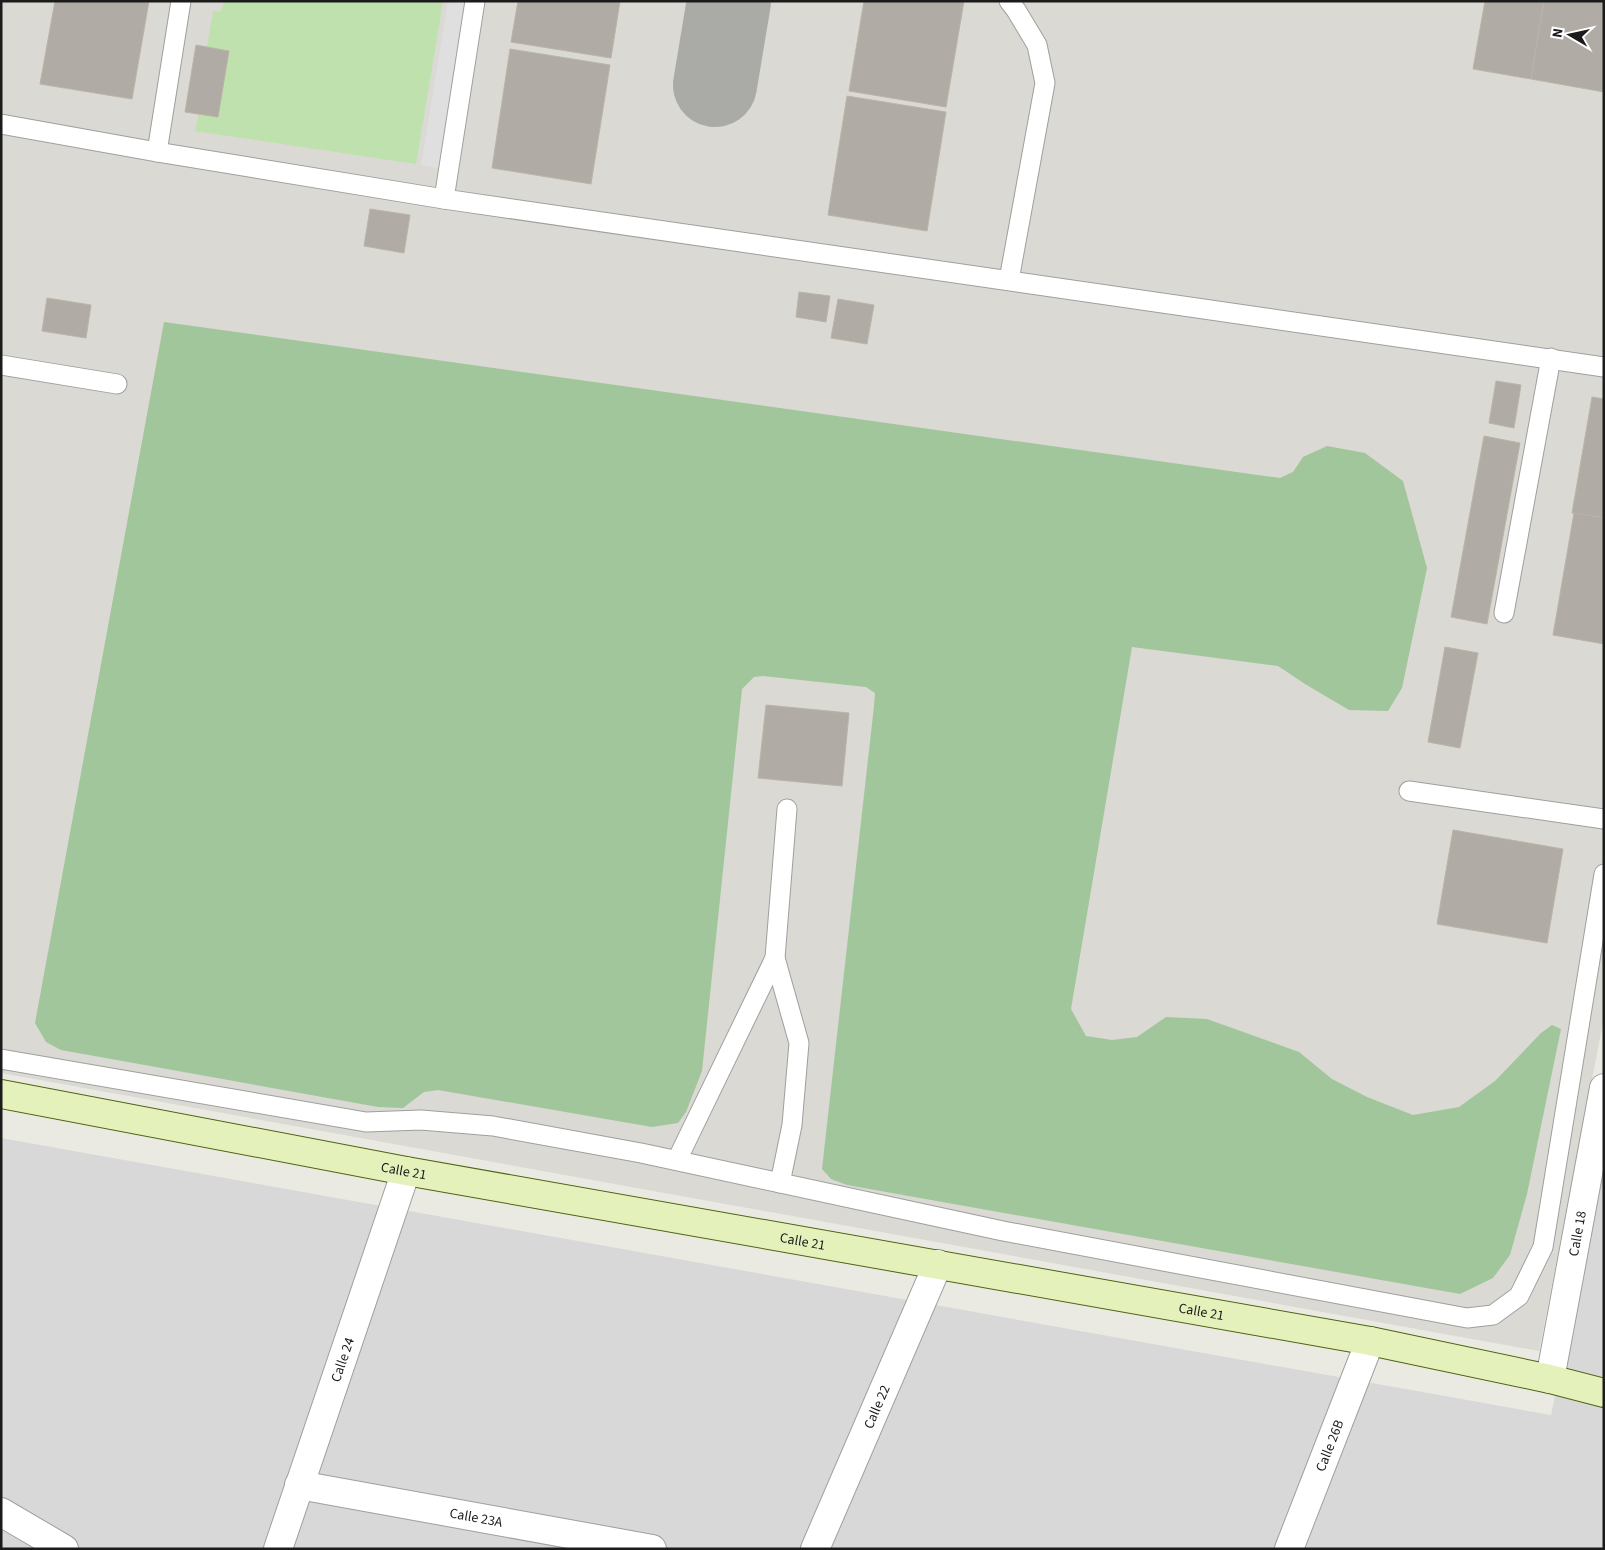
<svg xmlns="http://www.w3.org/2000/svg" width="1605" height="1550" viewBox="0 0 1605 1550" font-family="'Source Sans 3',sans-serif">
<rect width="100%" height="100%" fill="#ebeae2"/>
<polygon fill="#d9d8d8" points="1,1138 1551,1415 1604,1160 1604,1549 1,1549"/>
<polygon fill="#dad9d3" points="1,1 1604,1 1604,1018 1539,1351 1,1073"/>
<polygon fill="#bee1ad" points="224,1 443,1 416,164 195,131 199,114 218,117 229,51 207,47 213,11 221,12"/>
<polygon fill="#a1c69b" points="164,322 1280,478 1293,472 1303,457 1327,446 1365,453 1403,481 1427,568 1402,688 1388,711 1349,710 1305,684 1278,666 1132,647 1071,1009 1086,1036 1112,1040 1137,1037 1166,1017 1207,1019 1299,1052 1332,1079 1367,1097 1413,1115 1459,1107 1495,1081 1541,1033 1552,1025 1561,1029 1527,1194 1510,1255 1493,1278 1460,1294 847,1185 831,1179 822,1169 874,706 875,693 866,687 763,676 754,677 742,689 702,1071 686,1112 678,1123 652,1127 438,1090 424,1092 403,1108 378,1107 61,1050 46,1042 35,1023"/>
<polygon fill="#dfdfdf" points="448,1 470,1 443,169 421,165"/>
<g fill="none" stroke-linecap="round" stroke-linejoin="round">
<polyline stroke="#aaaaa6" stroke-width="84" points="715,85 729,1"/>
</g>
<g fill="#b0aca5" stroke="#bbb3a6">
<polygon points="55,1 149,1 132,99 40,84"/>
<polygon points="518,1 620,1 611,58 511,42"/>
<polygon points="864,1 964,1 946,107 849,91"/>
<polygon points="1485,1 1544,1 1531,79 1473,69"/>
<polygon points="1544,1 1604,1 1604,92 1531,79"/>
<polygon points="196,45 229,51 218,117 185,112"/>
<polygon points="510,49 610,65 591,184 492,168"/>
<polygon points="847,96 946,112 927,231 828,215"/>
<polygon points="370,209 410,215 404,253 364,246"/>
<polygon points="799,292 830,296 826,322 796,317"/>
<polygon points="47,298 91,305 86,338 42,331"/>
<polygon points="838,299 874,305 867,344 831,338"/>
<polygon points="1496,381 1521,385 1514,428 1489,423"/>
<polygon points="1592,397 1604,399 1604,518 1572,513"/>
<polygon points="1484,436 1520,443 1487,624 1451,617"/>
<polygon points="1574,513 1604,518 1604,644 1553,635"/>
<polygon points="1445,647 1478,653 1460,748 1428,742"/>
<polygon points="766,705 849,713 842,786 758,778"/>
<polygon points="1453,830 1563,849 1547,943 1437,924"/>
</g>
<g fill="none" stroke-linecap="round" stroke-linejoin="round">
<defs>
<g id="lane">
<polyline points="1,124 157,152 444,199 1604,367"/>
<polyline points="157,152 181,1"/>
<polyline points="444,199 475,1"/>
<polyline points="1009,280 1045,83 1037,45 1016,10 1009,1"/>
<polyline points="1,365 117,384"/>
<polyline points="1504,613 1551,358"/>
<polyline points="1409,791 1604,819"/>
<polyline points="1,1059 366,1122 421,1120 493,1126 641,1153 1003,1231 1467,1318 1493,1315 1519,1296 1543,1247 1604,874"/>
<polyline points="677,1160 775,958"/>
<polyline points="780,1183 792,1125 799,1043 775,958 787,809"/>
</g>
<g id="street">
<path id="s1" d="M1550 1379 1604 1088"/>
<path id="s2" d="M299 1485 652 1549"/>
<polyline points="1,1512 64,1549"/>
<path id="s3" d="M278 1549 406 1171"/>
<path id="s4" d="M815 1549 938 1264"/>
<path id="s5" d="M1289 1549 1370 1341"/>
</g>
<g id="secondary">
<path id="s6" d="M1 1094 406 1171 1370 1341 1550 1379 1604 1393"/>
</g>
</defs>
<use href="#lane" stroke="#9f9f9f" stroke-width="21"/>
<use href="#street" stroke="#9f9f9f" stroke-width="30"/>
<use href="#secondary" stroke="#4d6411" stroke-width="30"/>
<use href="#lane" stroke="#fff" stroke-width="19"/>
<use href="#street" stroke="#fff" stroke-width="28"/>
<use href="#secondary" stroke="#e5f1bb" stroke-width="28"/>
</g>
<g text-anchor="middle" stroke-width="5" stroke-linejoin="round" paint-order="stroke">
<g font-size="14" fill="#1b1b1b" stroke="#fff">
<text dy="5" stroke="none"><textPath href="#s6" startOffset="410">Calle 21</textPath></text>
<text dy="5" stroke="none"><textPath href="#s1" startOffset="148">Calle 18</textPath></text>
<text dy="5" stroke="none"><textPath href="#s6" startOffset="815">Calle 21</textPath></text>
<text dy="5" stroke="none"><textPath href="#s6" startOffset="1220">Calle 21</textPath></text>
<text dy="5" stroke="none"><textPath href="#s3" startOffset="200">Calle 24</textPath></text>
<text dy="5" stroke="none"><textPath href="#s4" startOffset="155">Calle 22</textPath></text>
<text dy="5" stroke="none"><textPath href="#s5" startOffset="111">Calle 26B</textPath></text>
<text dy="5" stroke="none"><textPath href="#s2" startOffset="180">Calle 23A</textPath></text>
</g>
</g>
<rect width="1605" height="1550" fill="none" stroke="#1b1b1b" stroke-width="5"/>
<g transform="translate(1570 35) rotate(279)" stroke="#ffffff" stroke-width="4" paint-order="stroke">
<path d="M0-4L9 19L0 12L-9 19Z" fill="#1b1b1b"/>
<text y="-8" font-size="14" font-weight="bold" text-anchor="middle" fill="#1b1b1b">N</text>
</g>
</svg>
